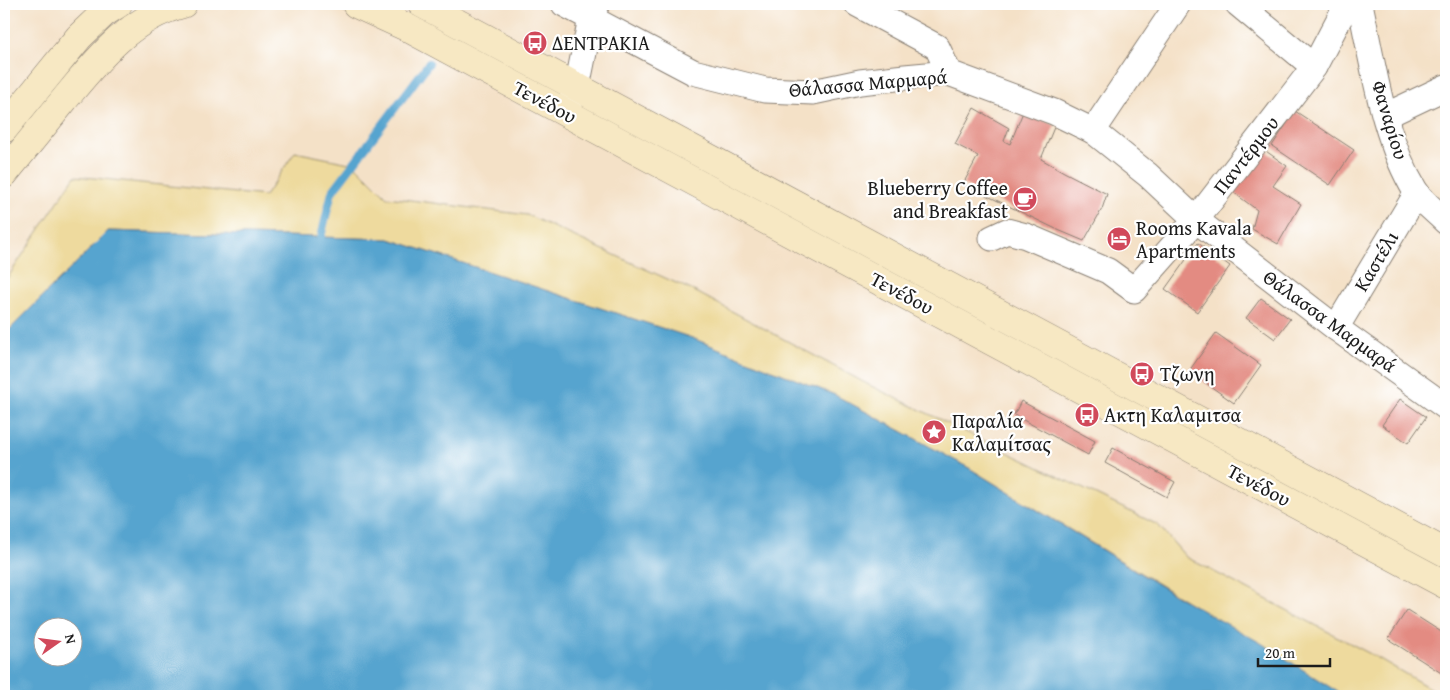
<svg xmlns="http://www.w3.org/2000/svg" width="1450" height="700" viewBox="0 0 1450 700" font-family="'Gentium Book Plus',serif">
<rect width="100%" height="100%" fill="#fff"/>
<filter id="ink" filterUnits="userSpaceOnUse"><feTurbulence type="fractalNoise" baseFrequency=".02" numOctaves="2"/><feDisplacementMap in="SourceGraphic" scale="10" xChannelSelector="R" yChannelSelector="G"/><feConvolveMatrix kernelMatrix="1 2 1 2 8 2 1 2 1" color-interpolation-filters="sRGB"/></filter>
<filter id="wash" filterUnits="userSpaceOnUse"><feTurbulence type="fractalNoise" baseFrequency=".0096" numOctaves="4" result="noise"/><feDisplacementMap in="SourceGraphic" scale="20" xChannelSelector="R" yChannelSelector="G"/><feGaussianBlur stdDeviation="1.12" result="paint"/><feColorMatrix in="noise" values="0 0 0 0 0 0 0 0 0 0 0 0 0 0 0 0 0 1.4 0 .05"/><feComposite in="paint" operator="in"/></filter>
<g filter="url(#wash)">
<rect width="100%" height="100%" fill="#f4e1c7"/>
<polygon fill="#eeda9e" stroke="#857b5d" points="295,152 354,164 387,197 527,215 698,293 867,384 1158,525 1186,557 1378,658 1443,696 1342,696 969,468 835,395 692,338 389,239 108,231 4,335 4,283 75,176 265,196"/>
<path fill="#56a4cf" stroke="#396076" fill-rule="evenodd" d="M108 231 389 239 692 338 835 395 969 468 1180 598 1261 643 1344 696H4V335ZM42 628H72V658H42Z"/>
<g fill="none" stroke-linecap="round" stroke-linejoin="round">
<polyline stroke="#56a4cf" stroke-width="8" points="321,237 332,192 429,63"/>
</g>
<g id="blocks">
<g fill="#e38b82">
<polygon points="974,108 1009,128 1004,141 1010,144 1023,112 1055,125 1041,159 1064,172 1107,194 1102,209 1084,241 1058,230 963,184 978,156 955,144"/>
<polygon points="1295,111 1354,150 1330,185 1272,146"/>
<polygon points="1263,149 1287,166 1273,186 1301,204 1278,244 1252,229 1257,210 1233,192"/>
<polygon points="1198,243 1230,266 1197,312 1165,289"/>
<polygon points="1261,298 1290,319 1275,339 1246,318"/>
<polygon points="1216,333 1261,365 1234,403 1189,371"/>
<polygon points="1400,399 1426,417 1408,443 1382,425"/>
<polygon points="1021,401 1095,441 1088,455 1014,415"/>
<polygon points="1113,448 1175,482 1167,497 1105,463"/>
<polygon points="1407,610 1446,635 1446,676 1388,639"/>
</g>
</g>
</g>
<g filter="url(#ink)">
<use href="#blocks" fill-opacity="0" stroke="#887e72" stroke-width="1"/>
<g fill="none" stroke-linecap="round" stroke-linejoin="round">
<defs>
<g id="street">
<polyline points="564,4 693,72 765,90 813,92 860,82 905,77 949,73 1054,112 1093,131 1148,175 1196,220 1336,328 1446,407"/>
<polyline points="857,4 937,47 949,73"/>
<polyline points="1238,4 1314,67"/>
<path d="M1360 4C1374 67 1382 136 1416 192 1423 202 1437 213 1446 222"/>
<polyline points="565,112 577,87 591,18 597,4"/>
<polyline points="1385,116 1446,87"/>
<polyline points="1093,131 1178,4"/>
<polyline points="992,238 1007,231 1026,236 1108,271 1134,290 1196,220 1314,67 1347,4"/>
<polyline points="1336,328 1417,193"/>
</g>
<g id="secondary">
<polyline points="356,4 404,26 1446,585"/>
<polyline points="422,4 1446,553"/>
<polyline points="4,129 79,37 104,13 118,4"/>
<path d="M4 174C24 149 44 125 64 100 98 59 129 18 183 4"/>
</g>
</defs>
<use href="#street" stroke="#887e72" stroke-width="27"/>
<use href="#secondary" stroke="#887e72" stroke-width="29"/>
<use href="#street" stroke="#fff" stroke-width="25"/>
<use href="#secondary" stroke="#f7e8c3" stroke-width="28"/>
</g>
</g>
<defs>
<symbol id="bus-disc" viewBox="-11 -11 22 22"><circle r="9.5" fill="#d1495b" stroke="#fff"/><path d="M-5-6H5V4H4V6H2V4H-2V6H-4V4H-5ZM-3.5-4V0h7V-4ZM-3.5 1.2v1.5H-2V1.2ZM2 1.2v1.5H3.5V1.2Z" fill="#fff"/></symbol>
<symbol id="cafe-disc" viewBox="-11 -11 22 22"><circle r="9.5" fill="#d1495b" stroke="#fff"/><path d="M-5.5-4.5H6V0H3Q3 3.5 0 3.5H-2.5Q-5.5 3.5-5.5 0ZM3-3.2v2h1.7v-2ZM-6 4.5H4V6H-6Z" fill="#fff"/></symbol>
<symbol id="hotel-disc" viewBox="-11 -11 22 22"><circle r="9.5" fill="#d1495b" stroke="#fff"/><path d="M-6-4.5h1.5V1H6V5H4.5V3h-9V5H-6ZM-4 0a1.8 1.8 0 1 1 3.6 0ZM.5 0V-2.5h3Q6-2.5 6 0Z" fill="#fff"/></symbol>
<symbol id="sight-disc" viewBox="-11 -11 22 22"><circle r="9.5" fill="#d1495b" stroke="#fff"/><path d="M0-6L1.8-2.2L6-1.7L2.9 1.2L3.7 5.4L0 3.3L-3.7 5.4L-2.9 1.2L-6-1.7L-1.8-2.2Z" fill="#fff"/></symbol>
</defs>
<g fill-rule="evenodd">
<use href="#bus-disc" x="521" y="29" width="28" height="28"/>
<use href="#cafe-disc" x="1011" y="185" width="28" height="28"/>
<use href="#hotel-disc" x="1105" y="225" width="28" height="28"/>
<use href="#bus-disc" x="1128" y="360" width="28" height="28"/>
<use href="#bus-disc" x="1073" y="401" width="28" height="28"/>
<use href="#sight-disc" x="920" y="418" width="28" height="28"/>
</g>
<g text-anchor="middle" stroke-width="4.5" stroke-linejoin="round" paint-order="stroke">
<g font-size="20" fill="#1c1c1c" stroke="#fff" text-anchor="start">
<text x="552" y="50">ΔΕΝΤΡΑΚΙΑ</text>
<text x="1008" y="195" text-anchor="end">Blueberry Coffee<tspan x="1008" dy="23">and Breakfast</tspan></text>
<text x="1136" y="235">Rooms Kavala<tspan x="1136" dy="23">Apartments</tspan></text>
<text x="1160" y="381">Τζωνη</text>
<text x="1104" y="422">Ακτη Καλαμιτσα</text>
<text x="952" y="428">Παραλία<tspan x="952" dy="23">Καλαμίτσας</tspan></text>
</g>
<g font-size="20" fill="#1c1c1c" stroke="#fff">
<text transform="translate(868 83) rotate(-5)" y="7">Θάλασσα Μαρμαρά</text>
<text transform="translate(545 102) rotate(28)" y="7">Τενέδου</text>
<text transform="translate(1390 120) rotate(73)" y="7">Φαναρίου</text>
<text transform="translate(1246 155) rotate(-52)" y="7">Παντέρμου</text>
<text transform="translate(1376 261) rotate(-59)" y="7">Καστέλι</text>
<text transform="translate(902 293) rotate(28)" y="7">Τενέδου</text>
<text transform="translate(1330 321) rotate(36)" y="7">Θάλασσα Μαρμαρά</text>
<text transform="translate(1259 485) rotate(28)" y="7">Τενέδου</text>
</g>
</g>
<rect width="1450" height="700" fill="none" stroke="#fff" stroke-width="20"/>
<g transform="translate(58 642) rotate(76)"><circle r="24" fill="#ffffff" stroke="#a4a4a4"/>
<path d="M0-4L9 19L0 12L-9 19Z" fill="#d1495b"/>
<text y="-8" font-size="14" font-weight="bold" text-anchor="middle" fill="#1c1c1c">N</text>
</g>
<path d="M1258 658v8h72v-8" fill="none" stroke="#1c1c1c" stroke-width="2.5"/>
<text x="1265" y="658" font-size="15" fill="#1c1c1c" stroke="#ffffff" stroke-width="4" paint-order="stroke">20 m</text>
</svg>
